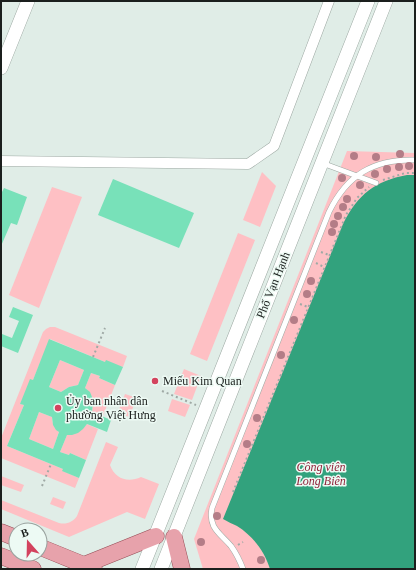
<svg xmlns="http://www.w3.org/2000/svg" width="416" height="570" viewBox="0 0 416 570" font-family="Georgia,serif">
<rect width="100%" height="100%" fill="#e0ede7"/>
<g fill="#fec0c4">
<polygon points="347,151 415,153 415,569 203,569 194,539"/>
<polygon points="262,172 276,186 260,227 243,220"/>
<polygon points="52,187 82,197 39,308 9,295"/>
<polygon points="238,233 255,240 207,361 190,354"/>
<polygon points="50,327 55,327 127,356 123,367 105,362 50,339 33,380 20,404 24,405 7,446 63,469 63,471 79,478 75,488 1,458 1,438 43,332 46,329"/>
<polygon points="60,360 84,370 78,385 69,387 61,392 49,387"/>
<polygon points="184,369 201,376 192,400 174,394"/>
<path d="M91 373 100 376 99 378 115 385 103 416 92 412C94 402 93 394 85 388Z"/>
<polygon points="125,394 137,398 129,417 118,412"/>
<polygon points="172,399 190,405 185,417 168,411"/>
<path d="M39 412 52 417C52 423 54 428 59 432L53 449 29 439Z"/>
<path d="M87 424 98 429 86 460 70 453 69 455 60 452 67 435C74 435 82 430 87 424Z"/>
<path d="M106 442 118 447 110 465C115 479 128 483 141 477L159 484 145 519 127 512 69 537 1 509V500L59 523C66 525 73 522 77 516Z"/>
<polygon points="1,476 24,485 21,492 1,485"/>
<polygon points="53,497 66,502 63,509 50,504"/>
</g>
<path fill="#32a27d" d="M407 175H415V569H270C265 552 253 536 237 526 233 524 228 522 223 519L343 224C358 194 375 181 407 175Z"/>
<g fill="#78e1b9" fill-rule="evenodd">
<polygon points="113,179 194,213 179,248 98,215"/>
<polygon points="4,188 27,197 17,225 11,223 1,246 1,194"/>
<polygon points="13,307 33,315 18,353 1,346 1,337 2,334 12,338 19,321 9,317"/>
<path d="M49 339 105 362 106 360 123 367 115 385 99 378 100 376 91 373 85 388 90 392 92 397 93 403 92 412 111 420 107 432 87 424 83 429 78 433 72 435H67L60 452 69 455 70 453 86 460 79 478 62 471 63 469 7 446 24 405 20 404 30 379 33 380ZM60 360 84 370 78 385 69 387 61 392 49 387ZM39 412 52 417 53 425 56 430 59 432 53 449 29 439Z"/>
</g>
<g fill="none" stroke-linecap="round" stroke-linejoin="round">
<defs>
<g id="service">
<polyline points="322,163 376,183"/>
<path d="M243 569C240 561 236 553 231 546 220 533 208 528 212 508L329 212C347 175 373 159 415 160"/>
</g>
<polyline id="minor" points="1,161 248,164 274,146 329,1"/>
<g id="tertiary">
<polyline points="1,68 28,1"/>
<polyline points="142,569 368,1"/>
<polyline points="161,569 386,1"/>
</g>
<g id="primary">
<polyline points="1,532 16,538"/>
<polyline points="174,537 182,569"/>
<polyline points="40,547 94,569"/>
<polyline points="1,556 33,569"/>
<polyline points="84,565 156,536"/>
</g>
</defs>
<use href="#service" stroke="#9da9a3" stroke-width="6"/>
<use href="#minor" stroke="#9da9a3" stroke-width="11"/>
<use href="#tertiary" stroke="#9da9a3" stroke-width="14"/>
<use href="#primary" stroke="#954c55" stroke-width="17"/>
<g stroke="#9fa9a5" stroke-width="2" stroke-dasharray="2 3" stroke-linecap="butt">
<polyline points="383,180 405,173 415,173"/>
<polyline points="321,252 329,255"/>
<polyline points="316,263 324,267"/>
<polyline points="300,304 308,307"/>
<polyline points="93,357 105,328"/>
<polyline points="162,391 196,405"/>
<polyline points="42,486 51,464"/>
<polyline points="233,492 346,215 357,198 369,187"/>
<polyline points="238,545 243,542"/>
</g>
<use href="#service" stroke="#fff" stroke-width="5"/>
<use href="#minor" stroke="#fff" stroke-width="10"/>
<use href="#tertiary" stroke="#fff" stroke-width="13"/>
<use href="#primary" stroke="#e7a2ab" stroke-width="16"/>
</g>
<g fill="#b47d87">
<circle cx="400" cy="154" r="4"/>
<circle cx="354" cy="156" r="4"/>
<circle cx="376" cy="157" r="4"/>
<circle cx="409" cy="166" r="4"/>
<circle cx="399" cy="167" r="4"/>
<circle cx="387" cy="169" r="4"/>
<circle cx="375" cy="174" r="4"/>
<circle cx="342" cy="178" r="4"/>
<circle cx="360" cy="185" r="4"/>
<circle cx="347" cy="199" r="4"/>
<circle cx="343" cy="207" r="4"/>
<circle cx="338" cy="216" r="4"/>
<circle cx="334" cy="224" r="4"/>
<circle cx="332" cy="232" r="4"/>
<circle cx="311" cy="281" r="4"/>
<circle cx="307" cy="294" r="4"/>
<circle cx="294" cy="320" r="4"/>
<circle cx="281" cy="355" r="4"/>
<circle cx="257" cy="418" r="4"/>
<circle cx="247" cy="444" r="4"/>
<circle cx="217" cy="516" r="4"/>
<circle cx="201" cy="542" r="4"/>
<circle cx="261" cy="560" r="4"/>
</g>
<g fill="#d3435e" stroke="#edfaf4" stroke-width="1.5">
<circle cx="155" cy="381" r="4"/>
<circle cx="58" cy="408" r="4"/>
</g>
<g text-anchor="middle" stroke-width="3" stroke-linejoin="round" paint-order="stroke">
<g font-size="12" fill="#1b1f1d" stroke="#edfaf4">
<text transform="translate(273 285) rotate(-68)" y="4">Phố Vạn Hạnh</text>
</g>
<g font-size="12" fill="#1b1f1d" stroke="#edfaf4" text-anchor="start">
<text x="163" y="385">Miếu Kim Quan</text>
<text x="66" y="405">Ủy ban nhân dân<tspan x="66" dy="14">phường Việt Hưng</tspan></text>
</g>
<g font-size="12" font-style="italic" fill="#902239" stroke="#edfaf4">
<text x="321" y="471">Công viên<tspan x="321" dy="14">Long Biên</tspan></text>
</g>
</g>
<rect width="416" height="570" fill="none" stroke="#1b1f1d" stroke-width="4"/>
<g transform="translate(28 542) rotate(340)"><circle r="19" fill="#edfaf4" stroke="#99a29e"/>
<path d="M0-3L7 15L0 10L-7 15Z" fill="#d3435e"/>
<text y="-6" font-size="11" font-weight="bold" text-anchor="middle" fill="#1b1f1d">B</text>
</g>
</svg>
